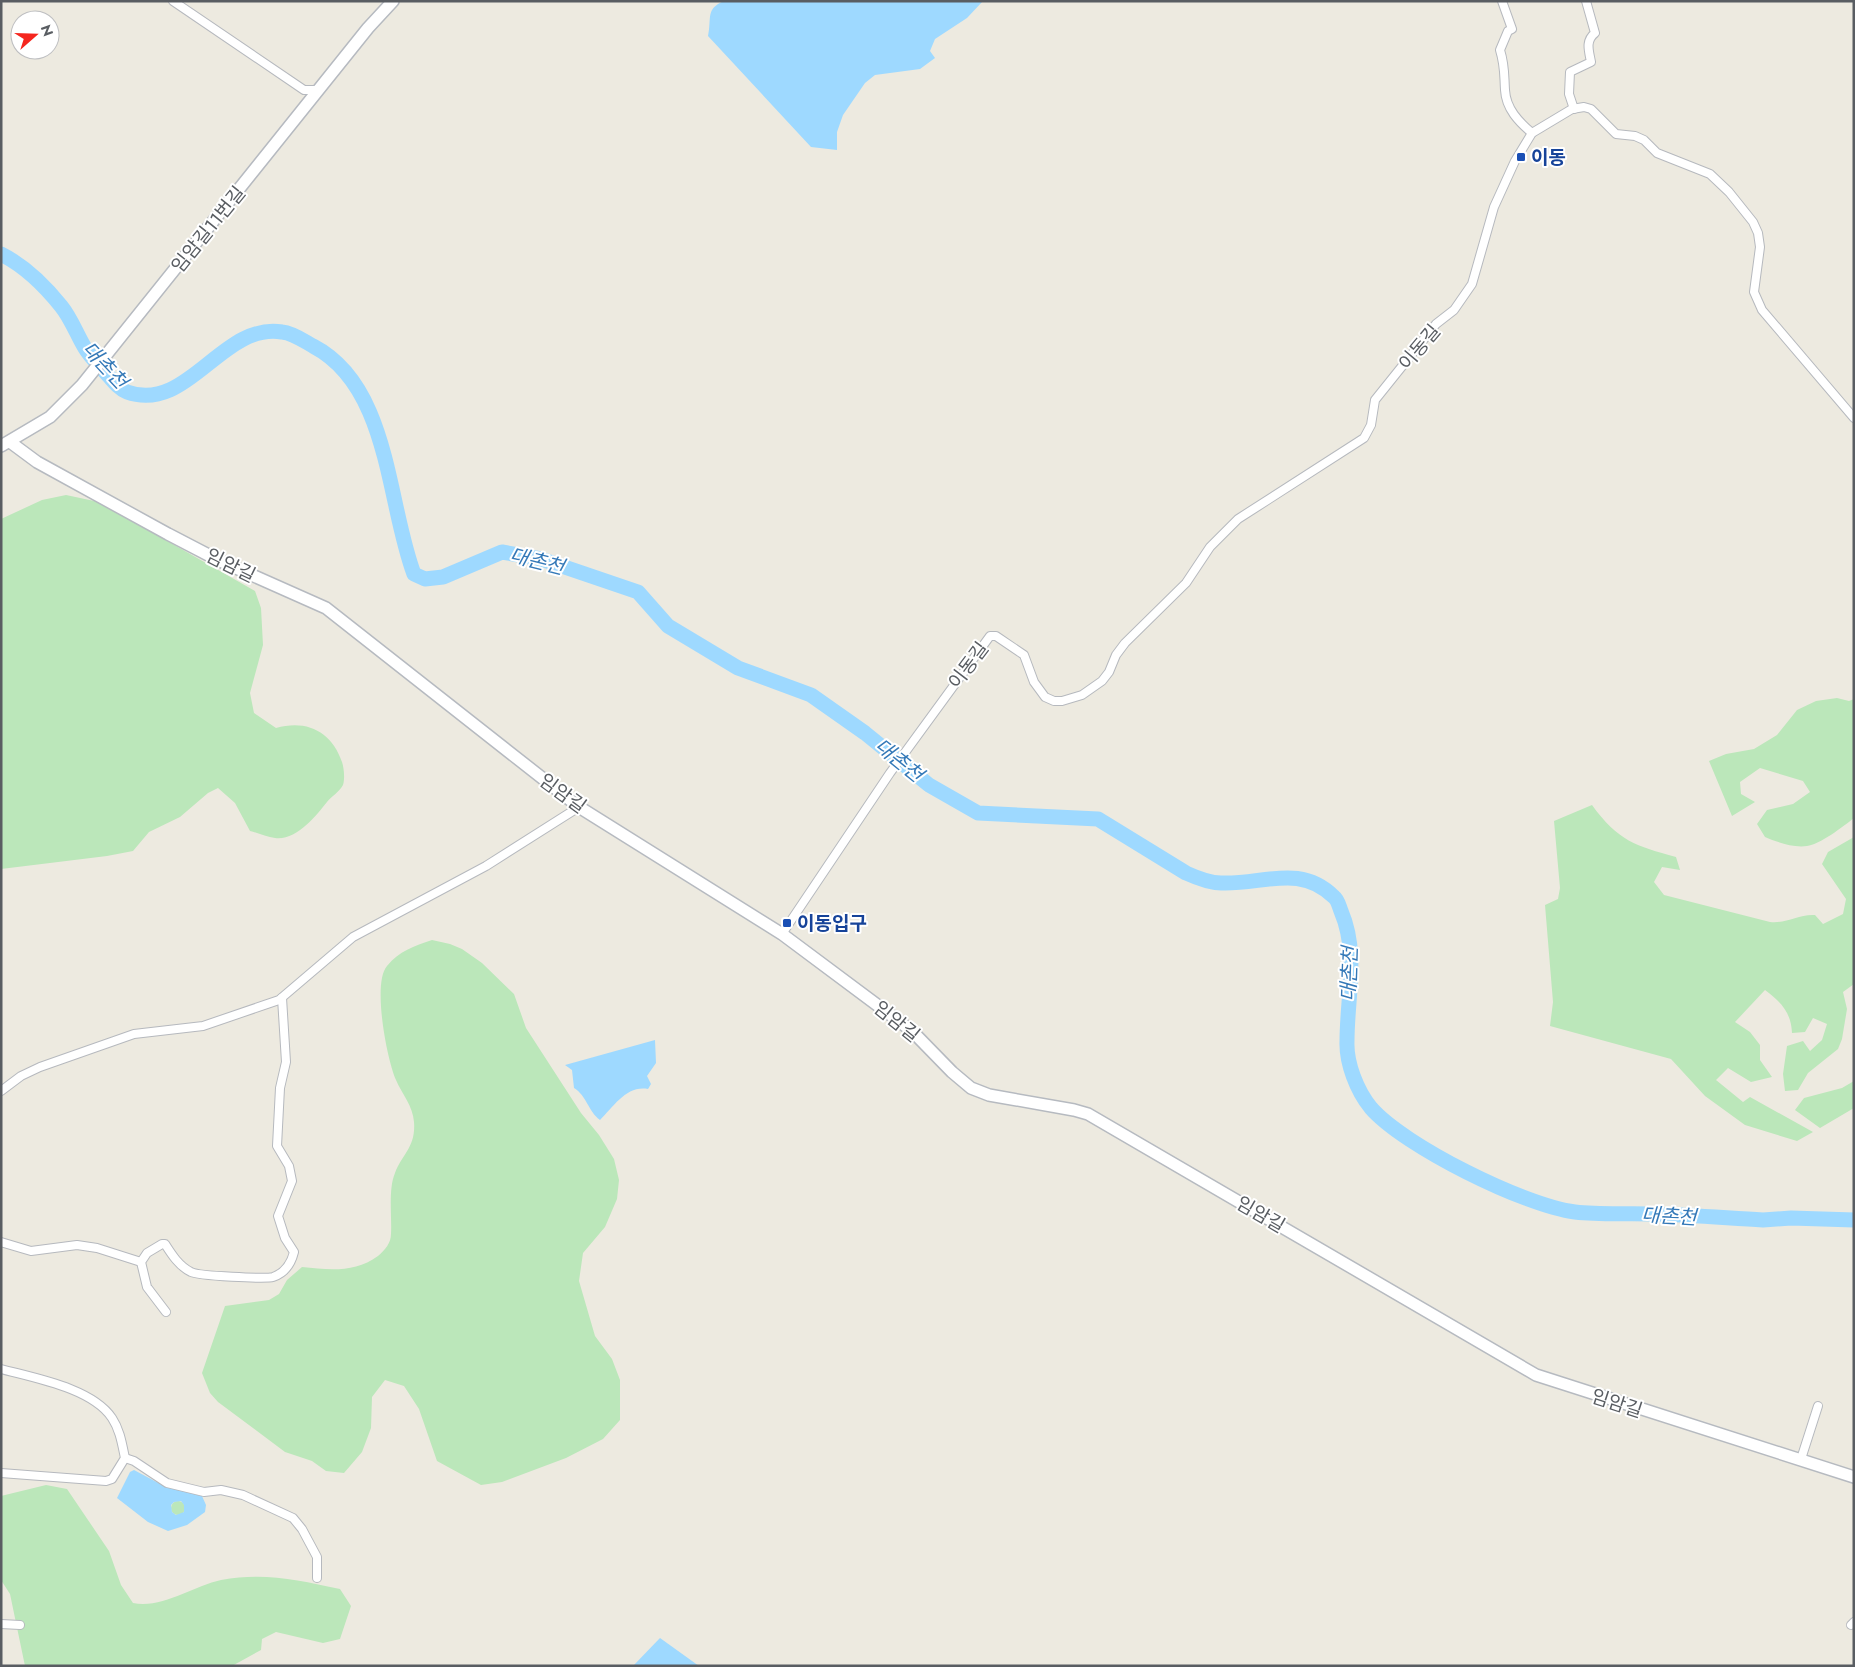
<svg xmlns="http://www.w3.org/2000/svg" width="1855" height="1667" viewBox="0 0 1855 1667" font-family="Jost,'Noto Sans KR',sans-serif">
<rect width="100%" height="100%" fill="#edeae0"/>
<g fill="#bbe7ba">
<path d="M66 495 99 502 255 591 261 608 263 645 250 693 254 713 276 728C307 719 332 732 342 762 344 768 345 779 343 785 340 791 331 797 327 802 316 816 296 841 275 838 267 837 258 833 250 831L235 803 218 788 208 793 180 817 149 832 133 851 107 856 1 869V519L42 500Z"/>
<path d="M1837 698 1849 701 1854 699V818C1844 826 1819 845 1807 846 1793 848 1777 842 1765 837L1757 824 1767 810 1793 804 1810 792 1803 781 1760 768 1740 782 1741 794 1755 802 1732 816 1709 761 1726 754 1754 749 1777 735 1797 710 1816 701Z"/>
<path d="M1592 805C1618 841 1636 846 1676 857L1680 870 1662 867 1654 882 1664 895 1770 922C1786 924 1798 914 1815 915L1823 924 1843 914 1846 899 1822 864 1828 852 1854 837V984L1843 992 1847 1009 1842 1039 1838 1049 1808 1073 1798 1090 1785 1091 1783 1074 1787 1046 1803 1041 1810 1051 1822 1040 1827 1024 1813 1018 1805 1032 1792 1033C1791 1012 1781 1002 1765 990L1735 1022 1750 1032 1760 1045V1060L1772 1077 1751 1082 1728 1068 1716 1080 1743 1102 1750 1097 1813 1132 1797 1141 1745 1125 1705 1096 1671 1059 1550 1026 1553 1002 1545 905 1558 899 1560 888 1554 821Z"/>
<path d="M432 940 450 944 462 949 482 963 514 994 526 1028 581 1113 599 1135 614 1159 619 1180 617 1199 605 1227 583 1253 579 1281 595 1336 612 1359 620 1380V1420L603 1439 566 1458 502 1482 481 1485 437 1461 419 1409 404 1386 385 1380 372 1397 371 1428 362 1452 344 1473 326 1471 312 1461 285 1452 218 1402 210 1393 202 1373 225 1306 269 1300 279 1294 287 1280 302 1267C329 1270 355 1273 378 1256 385 1250 391 1243 391 1234 392 1217 388 1189 395 1173 402 1154 416 1147 414 1122 413 1106 402 1094 396 1080 387 1060 372 983 387 966 399 951 414 946 432 940Z"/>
<polygon points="1854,1081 1854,1108 1820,1128 1795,1110 1804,1098 1842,1088"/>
<path d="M46 1485 67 1489 109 1551 121 1585 133 1603C162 1609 193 1586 221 1580 264 1572 298 1580 340 1589L351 1606 340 1639 323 1643 276 1632 262 1639 261 1650 232 1666H25L10 1594 1 1580V1496Z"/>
<circle cx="178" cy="1508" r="7"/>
</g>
<g fill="#9ed9ff" fill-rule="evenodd">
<path d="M724 1H983L967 18 935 39 930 51 935 58 920 69 875 75 865 83 843 115 837 132V150L811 147 708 36C712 18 705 9 724 1Z"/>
<path d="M655 1040 656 1063 647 1076 651 1084 648 1089C627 1085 614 1106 600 1120 588 1111 587 1096 574 1088L572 1070 565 1065Z"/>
<path d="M134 1470 164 1486 202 1496 206 1505 205 1512 187 1525 168 1531 148 1522 117 1498 130 1472ZM181 1501 184 1505V1512L176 1515 172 1512 171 1505 174 1502Z"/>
<polygon points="660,1638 699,1666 633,1666"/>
</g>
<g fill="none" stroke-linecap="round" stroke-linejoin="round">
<path stroke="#9ed9ff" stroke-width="15" d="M1 254C23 265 45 286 61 306 71 318 77 335 85 348 91 358 100 366 107 374 113 381 119 389 127 392 188 414 222 322 282 332 293 333 304 341 313 346 390 386 387 503 414 574L425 579 443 577 502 552 541 559 638 592 668 626 738 668 811 695 865 733 929 785 978 813 1098 819 1186 873C1197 878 1209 883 1221 883 1262 885 1300 863 1334 897 1338 900 1339 906 1341 911 1359 953 1347 997 1347 1041 1346 1063 1357 1091 1371 1108 1404 1146 1525 1206 1575 1212 1601 1215 1629 1213 1655 1214 1691 1215 1727 1218 1763 1220L1791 1218 1854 1220"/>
<defs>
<g id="street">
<polyline points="173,1 304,90 318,90"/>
<path d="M1502 1 1512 29 1508 31 1500 50C1505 66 1504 74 1505 90 1506 109 1519 122 1532 133"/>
<path d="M1574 109 1569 94 1570 72 1591 62C1589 51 1585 41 1595 33L1586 1"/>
<polyline points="782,934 890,773 990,636 996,636 1024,655 1034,682 1045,697 1054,701 1062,701 1082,695 1102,681 1109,672 1116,655 1125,643 1186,583 1210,547 1238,519 1364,438 1371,425 1375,400 1436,324 1454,310 1472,284 1494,207 1515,161 1532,133 1572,109 1584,107 1591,109 1616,134 1635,136 1644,140 1657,153 1710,174 1729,192 1753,222 1758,233 1760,247 1754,292 1762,310 1854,418"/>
<polyline points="1,1091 21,1076 40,1067 134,1034 203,1026 279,1000 353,937 486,866 579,807"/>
<polyline points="1,1242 31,1251 77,1245 97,1248 141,1262"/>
<path d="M166 1312 147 1287 141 1262 147 1253 162 1244H165C172 1255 179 1266 191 1272 198 1276 266 1279 273 1277 285 1273 291 1264 294 1252L285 1238 278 1216 292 1181 289 1166 277 1146 280 1088 286 1062 282 998"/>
<path d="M1 1369C34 1378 92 1388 112 1418 120 1430 122 1444 125 1458L112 1479 106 1481 1 1473"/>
<polyline points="125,1458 134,1461 167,1483 204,1492 221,1490 243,1495 293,1518 302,1529 317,1557 317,1578"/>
<polyline points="1801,1459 1818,1406"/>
<polyline points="1,1624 20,1625"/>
<polyline points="1851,1625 1854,1622"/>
</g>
<g id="secondary">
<polyline points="10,442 37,462 168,534 218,560 326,608 579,807 782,934 912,1031 952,1072 971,1088 989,1095 1074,1110 1088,1114 1536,1375 1854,1477"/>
<polyline points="1,446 50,417 82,385 368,28 393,1"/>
</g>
</defs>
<use href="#street" stroke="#b6b9be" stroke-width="10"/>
<use href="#secondary" stroke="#b6bac0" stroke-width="14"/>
<use href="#street" stroke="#fff" stroke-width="8"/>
<use href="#secondary" stroke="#fff" stroke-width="11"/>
</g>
<g fill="#1a4fb4" stroke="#fff" stroke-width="2">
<rect x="1516" y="152" width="10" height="10" rx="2.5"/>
<rect x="782" y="918" width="10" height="10" rx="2.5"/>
</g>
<g text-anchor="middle" stroke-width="4" stroke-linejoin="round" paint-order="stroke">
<g font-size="19" font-weight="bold" fill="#164399" stroke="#fff" text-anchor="start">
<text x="1531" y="164">이동</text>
<text x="797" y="930">이동입구</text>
</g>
<g font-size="19" fill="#595d62" stroke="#fff">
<text transform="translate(208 229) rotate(-51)" y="7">임암길11번길</text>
<text transform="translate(1419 347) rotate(-50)" y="7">이동길</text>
<text transform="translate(231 565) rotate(26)" y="7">임암길</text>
<text transform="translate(968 665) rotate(-53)" y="7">이동길</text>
<text transform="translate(563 793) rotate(36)" y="7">임암길</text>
<text transform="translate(897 1021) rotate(39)" y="7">임암길</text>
<text transform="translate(1261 1214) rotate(30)" y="7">임암길</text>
<text transform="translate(1617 1403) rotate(18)" y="7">임암길</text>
</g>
<g font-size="20" font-style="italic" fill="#3479b8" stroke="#fff">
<text transform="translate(105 365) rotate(47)" y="7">대촌천</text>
<text transform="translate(537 561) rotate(14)" y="7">대촌천</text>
<text transform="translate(899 760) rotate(39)" y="7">대촌천</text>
<text transform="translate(1349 974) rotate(-88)" y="7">대촌천</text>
<text transform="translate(1669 1216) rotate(3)" y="7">대촌천</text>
</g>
</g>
<rect width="1855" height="1667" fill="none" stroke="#595d62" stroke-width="5"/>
<g transform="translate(35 35) rotate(70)"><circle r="24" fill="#ffffff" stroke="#bdbec0"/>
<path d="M0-4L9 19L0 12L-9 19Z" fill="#f5261e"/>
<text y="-8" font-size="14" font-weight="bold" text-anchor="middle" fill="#595d62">N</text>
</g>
</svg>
